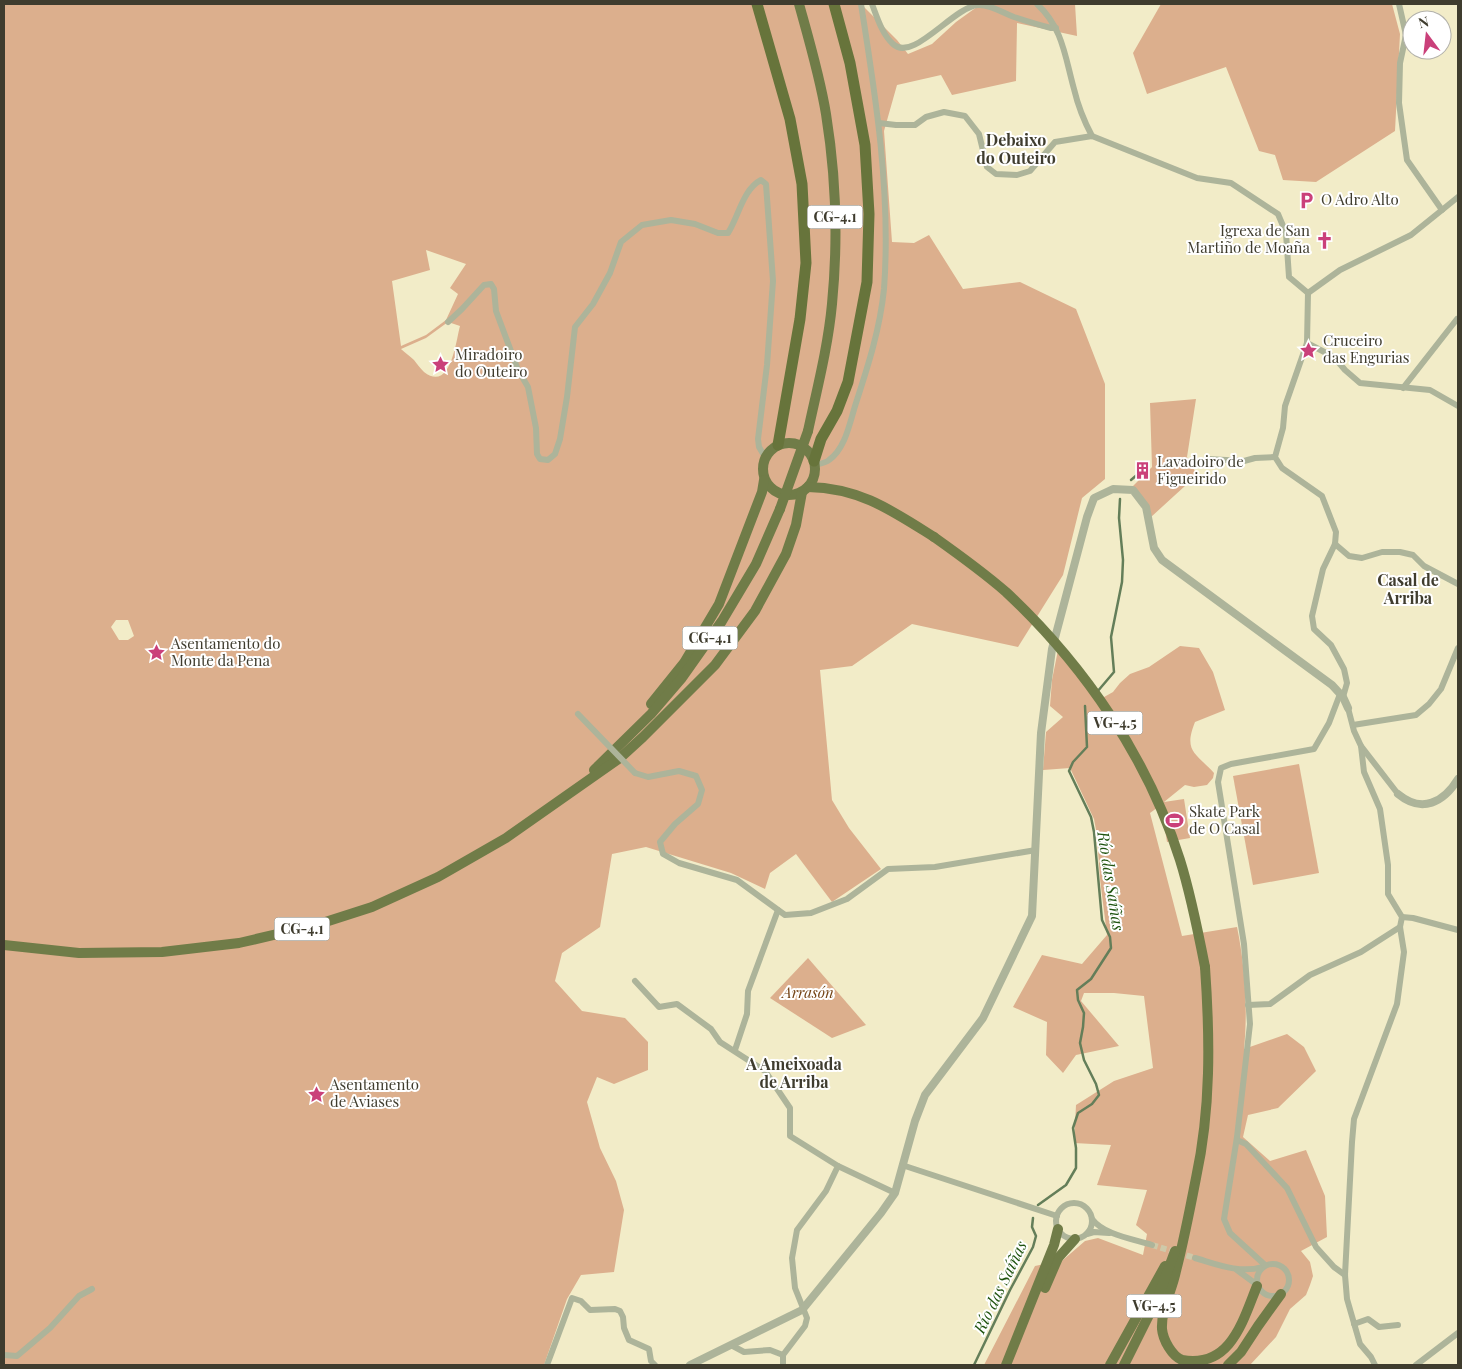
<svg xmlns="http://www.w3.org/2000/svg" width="1462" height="1369" viewBox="0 0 1462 1369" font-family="'Playfair Display',serif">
<rect width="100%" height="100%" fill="#f2ecc8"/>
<g fill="#dcaf8d" fill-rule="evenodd">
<path d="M4 4H861L897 40 908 54 932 44 956 22 981 4H1075L1077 36 1017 23 1016 81 952 95 941 75 897 85 884 131 892 242 914 243 929 235 963 289 1020 282 1076 309 1105 384V479L1082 498 1063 575 1018 647 912 624 852 666 820 670 832 800 849 828 881 869 832 902 796 854 770 873 765 889 731 873 646 847 612 854 600 927 562 953 555 981 582 1011 625 1018 648 1042V1070L614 1084 597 1077 587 1102 600 1148 616 1181 624 1210 614 1272 581 1275 567 1299 544 1365H4ZM426 250 466 264 450 288 458 294 446 320 426 335 401 346 392 281 430 270ZM448 322 460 326C456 340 451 393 424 372 420 368 417 364 414 360 410 356 405 353 401 349L426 338ZM116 620H128L134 636 128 640H119L111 627Z"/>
<polygon points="1161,4 1392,4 1400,34 1395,131 1316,182 1283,180 1275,155 1259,151 1226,67 1147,94 1133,53"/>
<polygon points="1196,399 1187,457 1197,475 1151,517 1133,486 1152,467 1150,403"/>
<path d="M1180 646 1199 648 1213 672 1225 710 1195 722C1183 752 1196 753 1214 773L1213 778 1207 785 1194 787 1185 785 1164 802 1184 799 1190 838 1167 842 1161 805 1150 813 1182 936 1237 927C1245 966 1248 1009 1244 1049L1287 1034 1304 1047 1316 1071 1278 1108 1248 1115 1243 1137 1270 1161 1306 1150 1325 1196 1327 1237 1301 1251 1310 1262 1313 1276 1310 1285 1306 1295 1290 1309 1276 1337 1250 1365H984L1035 1266 1063 1260 1085 1241 1098 1238 1143 1255 1147 1234 1136 1225 1147 1190 1097 1185 1111 1145 1074 1143 1076 1105 1114 1081 1153 1068 1144 996 1114 993H1084L1081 1001 1119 1046 1076 1055 1063 1073 1046 1055 1047 1022 1013 1007 1042 955 1082 964 1107 935 1100 879 1097 835 1094 819 1070 768 1043 770 1046 732 1063 717 1050 706 1052 680 1058 650 1097 701 1113 692 1120 683 1130 674 1149 667Z"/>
<polygon points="1299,764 1319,873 1253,885 1233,776"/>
<polygon points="808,958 866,1025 832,1038 770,998"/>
</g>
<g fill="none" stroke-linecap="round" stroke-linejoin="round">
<g stroke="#647e59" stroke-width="2.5">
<polyline points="1131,480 1138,474"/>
<polyline points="1097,692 1114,672 1111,637 1122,582 1123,560 1119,518 1120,499"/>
<polyline points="1038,1205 1066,1185 1076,1168 1076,1148 1073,1128 1078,1113 1092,1104 1099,1095 1096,1084 1084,1060 1080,1043 1083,1027 1084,1013 1078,1000 1077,990 1091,979 1111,948 1110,937 1102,920 1094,832 1091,817 1069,771 1073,762 1087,747 1085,706"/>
<polyline points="974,1365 1010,1290 1033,1247 1036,1236 1032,1227 1033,1218"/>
</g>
<polyline stroke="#cec9a9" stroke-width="6" stroke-dasharray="6 3" stroke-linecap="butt" points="1152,1245 1195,1258"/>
<g stroke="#adb49a" stroke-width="6">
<path d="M872 4C877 17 882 34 893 44 913 63 953 7 978 5 990 4 1003 13 1014 17 1026 21 1039 25 1051 28H1056"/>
<path d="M1037 4C1063 28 1065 57 1074 89 1078 106 1084 121 1092 136"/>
<polyline points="879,123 896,125 915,125 926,117 944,112 965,116 979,134 987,167 996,174 1017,175 1030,171 1055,142 1092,136 1197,178 1231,183 1278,214 1286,233 1289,277 1308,293"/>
<polyline points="1442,210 1458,197"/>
<polyline points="1308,293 1307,343 1285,406 1283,428 1275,457 1282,468 1322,496 1336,532 1335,544 1323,569 1312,616 1314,629 1331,645 1344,669 1347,683 1343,697"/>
<polyline points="1308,293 1340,270 1411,235 1442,210 1407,160 1399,103 1400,63 1406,35 1399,4"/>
<path d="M448 322 462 309 484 285 491 284 494 289 496 311 518 370 528 387 536 428 537 454 540 459 548 460 555 454 560 439 567 397 575 327 593 304 610 273 621 242 642 225 671 220 695 224 718 233H728C738 218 743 189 761 180L766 184 773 281 767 365 758 439 759 447 765 457"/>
<polyline points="1307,343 1334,357 1345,370 1360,383 1430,390 1458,406"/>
<polyline points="1403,388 1457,319"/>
<polyline points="1208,459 1244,461 1255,458 1275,457"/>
<path d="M815 465C819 464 826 463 829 460 846 448 850 421 856 403 868 366 880 329 884 289 891 194 876 98 861 4"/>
<polyline points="1335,544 1349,556 1362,558 1382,552 1400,552 1413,555 1424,566 1458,584"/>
<polyline points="1348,708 1354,731 1361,746 1398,794"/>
<polyline points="1353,725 1416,715 1429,704 1441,689 1458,648"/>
<polyline points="1361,746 1364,772 1380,809 1388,865 1388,894 1402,917 1400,927 1404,952 1397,1004 1354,1119 1352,1142 1345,1275 1347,1299 1360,1344 1371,1357 1375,1365"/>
<polyline points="635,773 648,777 679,771 696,776 702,790 698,804 675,824 660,842 663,854 679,863 737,880 785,915 811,913 847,899 888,869 935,867 1036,850"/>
<polyline points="1402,917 1413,918 1458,930"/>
<polyline points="635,981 659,1007 677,1004 711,1029 720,1042 765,1071 790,1108 790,1136 838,1166 826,1191 797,1230 792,1258 795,1288 807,1318 805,1326 783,1355 783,1365"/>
<polyline points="1248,1005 1270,1004 1310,975 1361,952 1400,927"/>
<polyline points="735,1050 747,1014 748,991 778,910"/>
<polyline points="1237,1140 1246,1144 1287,1188 1316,1247 1334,1267 1345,1275"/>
<polyline points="902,1165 1057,1216"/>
<polyline points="838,1166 895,1193"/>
<circle cx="1074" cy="1221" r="18"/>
<path d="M1092 1219C1104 1235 1133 1239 1152 1245"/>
<polyline points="1087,1234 1094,1232 1109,1233"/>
<path d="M1195 1258C1216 1264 1240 1274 1262 1267"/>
<circle cx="1273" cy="1280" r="16"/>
<polyline points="1265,1265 1230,1233 1224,1219 1237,1137 1250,1024 1244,944 1218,782 1221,768 1231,764 1314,749 1329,723 1340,694"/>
<polyline points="1237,1270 1256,1284"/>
<polyline points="1354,1324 1368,1319 1379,1327 1398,1325"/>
<polyline points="731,1345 744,1352 770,1350 783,1355"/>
<polyline points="4,1355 17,1356 50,1328 79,1296 92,1289"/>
<polyline points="547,1365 572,1298 581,1301 590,1310 615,1309 620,1311 623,1317 624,1328 629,1340 649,1349 651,1361 655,1365"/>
<polyline points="1416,1365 1458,1333"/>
</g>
<g stroke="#adb49a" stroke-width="8">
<path d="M1398 794C1422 814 1444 802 1458 779"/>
<polyline points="690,1365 802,1310 881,1213 895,1193 915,1121 925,1095 983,1018 1032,916 1041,733 1052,649 1087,517 1094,498 1113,489 1133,490 1146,507 1154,548 1162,560 1332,685 1343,697 1348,708"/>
</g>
<g stroke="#707c48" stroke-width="10">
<path d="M799 4C809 40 820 77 826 114 836 176 838 242 832 304 828 347 817 389 808 431"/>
<circle cx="789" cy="469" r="26"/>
<path d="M808 487C860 488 891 510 934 537"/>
<polyline points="651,704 684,663 719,604 762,492 764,480"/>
<polyline points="594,770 651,714 681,679 722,621 756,564 780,509"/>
<polyline points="4,945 79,953 162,952 239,943 316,925 372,907 438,877 506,838 620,758 643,737 715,665 755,611 786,554 796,525 802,492"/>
<path d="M1205 967C1210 1038 1211 1109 1196 1178 1190 1209 1184 1240 1176 1271 1172 1291 1161 1309 1162 1329 1163 1340 1172 1356 1182 1360 1231 1369 1243 1320 1257 1286"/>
<polyline points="1045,1288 1058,1258 1075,1239"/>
<polyline points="1006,1365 1054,1245 1058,1229"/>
<polyline points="1110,1365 1165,1266"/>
<polyline points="1124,1365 1158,1297 1175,1251"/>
<polyline points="1228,1365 1241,1352 1258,1326 1281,1294"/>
</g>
<g stroke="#67743b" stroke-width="11">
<polyline points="757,4 790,119 802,184 806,263 800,319 778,445"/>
<polyline points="814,461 821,439 837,411 848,382 867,282 869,214 865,145 850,63 834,4"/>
</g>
<polyline stroke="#adb49a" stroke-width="6" points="578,714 635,773"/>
<g stroke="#707c48" stroke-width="10">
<polyline points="780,509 808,431"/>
<path d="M934 537C958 554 983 572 1006 592 1084 665 1148 758 1180 860 1191 895 1198 931 1205 967"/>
</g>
</g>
<defs>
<symbol id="parking-bare" viewBox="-9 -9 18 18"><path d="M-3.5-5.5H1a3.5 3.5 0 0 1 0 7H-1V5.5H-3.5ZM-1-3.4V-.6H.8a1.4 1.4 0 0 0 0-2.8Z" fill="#ca407a" stroke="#fff" stroke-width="2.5" paint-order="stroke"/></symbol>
<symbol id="church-bare" viewBox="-9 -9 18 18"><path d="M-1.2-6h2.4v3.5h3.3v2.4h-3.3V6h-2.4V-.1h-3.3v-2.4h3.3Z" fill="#ca407a" stroke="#fff" stroke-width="2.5" paint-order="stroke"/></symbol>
<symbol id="sight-bare" viewBox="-9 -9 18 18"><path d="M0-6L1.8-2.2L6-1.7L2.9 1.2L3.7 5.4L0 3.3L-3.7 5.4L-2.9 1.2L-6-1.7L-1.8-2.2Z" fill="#ca407a" stroke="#fff" stroke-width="2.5" paint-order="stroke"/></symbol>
<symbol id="building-bare" viewBox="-9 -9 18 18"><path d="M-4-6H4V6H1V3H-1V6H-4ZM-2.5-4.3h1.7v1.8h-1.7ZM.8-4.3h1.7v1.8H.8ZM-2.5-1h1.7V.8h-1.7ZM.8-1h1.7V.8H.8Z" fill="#ca407a" stroke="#fff" stroke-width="2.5" paint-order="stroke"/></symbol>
<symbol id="stadium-bare" viewBox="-9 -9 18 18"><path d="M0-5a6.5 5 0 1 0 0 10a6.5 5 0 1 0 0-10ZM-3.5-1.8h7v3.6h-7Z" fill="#ca407a" stroke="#fff" stroke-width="2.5" paint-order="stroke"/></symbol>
</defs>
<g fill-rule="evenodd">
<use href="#parking-bare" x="1294" y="188" width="25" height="25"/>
<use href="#church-bare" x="1312" y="228" width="25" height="25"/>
<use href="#sight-bare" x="1296" y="338" width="25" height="25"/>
<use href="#sight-bare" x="428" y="352" width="25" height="25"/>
<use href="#building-bare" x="1130" y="458" width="25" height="25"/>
<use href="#sight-bare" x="144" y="640" width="25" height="25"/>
<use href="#stadium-bare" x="1162" y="808" width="25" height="25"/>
<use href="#sight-bare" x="304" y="1082" width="25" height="25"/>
</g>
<g text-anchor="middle" stroke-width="4" stroke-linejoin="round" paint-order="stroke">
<g fill="#fff" stroke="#79766d" stroke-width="1">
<rect x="807.5" y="205.5" width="55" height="23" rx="4"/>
<rect x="682.5" y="626.5" width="55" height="23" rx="4"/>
<rect x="1087.5" y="711.5" width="55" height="23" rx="4"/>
<rect x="274.5" y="917.5" width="55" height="23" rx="4"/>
<rect x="1126.5" y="1294.5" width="55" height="23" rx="4"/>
</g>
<g font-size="14" font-weight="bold" fill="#3f3c2e">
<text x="835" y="222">CG-4.1</text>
<text x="710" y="643">CG-4.1</text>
<text x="1115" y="728">VG-4.5</text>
<text x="302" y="934">CG-4.1</text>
<text x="1154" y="1311">VG-4.5</text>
</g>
<g font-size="15" fill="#3f3c2e" stroke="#fff" text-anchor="start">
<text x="1321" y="205">O Adro Alto</text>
<text x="1310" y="236" text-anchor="end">Igrexa de San<tspan x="1310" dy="17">Martiño de Moaña</tspan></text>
<text x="1323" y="346">Cruceiro<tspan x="1323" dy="17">das Engurias</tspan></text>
<text x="455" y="360">Miradoiro<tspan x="455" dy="17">do Outeiro</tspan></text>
<text x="1157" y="467">Lavadoiro de<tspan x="1157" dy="17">Figueirido</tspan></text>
<text x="171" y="649">Asentamento do<tspan x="171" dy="17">Monte da Pena</tspan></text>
<text x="1189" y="817">Skate Park<tspan x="1189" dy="17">de O Casal</tspan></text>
<text x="330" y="1090">Asentamento<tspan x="330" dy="17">de Aviases</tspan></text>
</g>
<g font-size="15" font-style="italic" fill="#744315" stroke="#fff">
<text x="808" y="998">Arrasón</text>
</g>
<g font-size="16" font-weight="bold" fill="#3f3c2e" stroke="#fff">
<text x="1016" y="146">Debaixo<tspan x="1016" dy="18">do Outeiro</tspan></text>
<text x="1408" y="586">Casal de<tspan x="1408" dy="18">Arriba</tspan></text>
<text x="794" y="1070">A Ameixoada<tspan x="794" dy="18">de Arriba</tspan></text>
</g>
<g font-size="16" font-style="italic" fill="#205410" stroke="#fff">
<text transform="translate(1111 881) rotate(81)" y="6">Río das Saíñas</text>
<text transform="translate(1000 1287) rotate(-64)" y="6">Río das Saíñas</text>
</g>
</g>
<rect width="1462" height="1369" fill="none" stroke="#3f3c2e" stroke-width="10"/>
<g transform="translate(1427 35) rotate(345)"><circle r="24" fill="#ffffff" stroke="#b2b1ab"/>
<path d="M0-4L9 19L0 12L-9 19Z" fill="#ca407a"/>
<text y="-8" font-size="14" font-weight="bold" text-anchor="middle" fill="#3f3c2e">N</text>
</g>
</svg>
